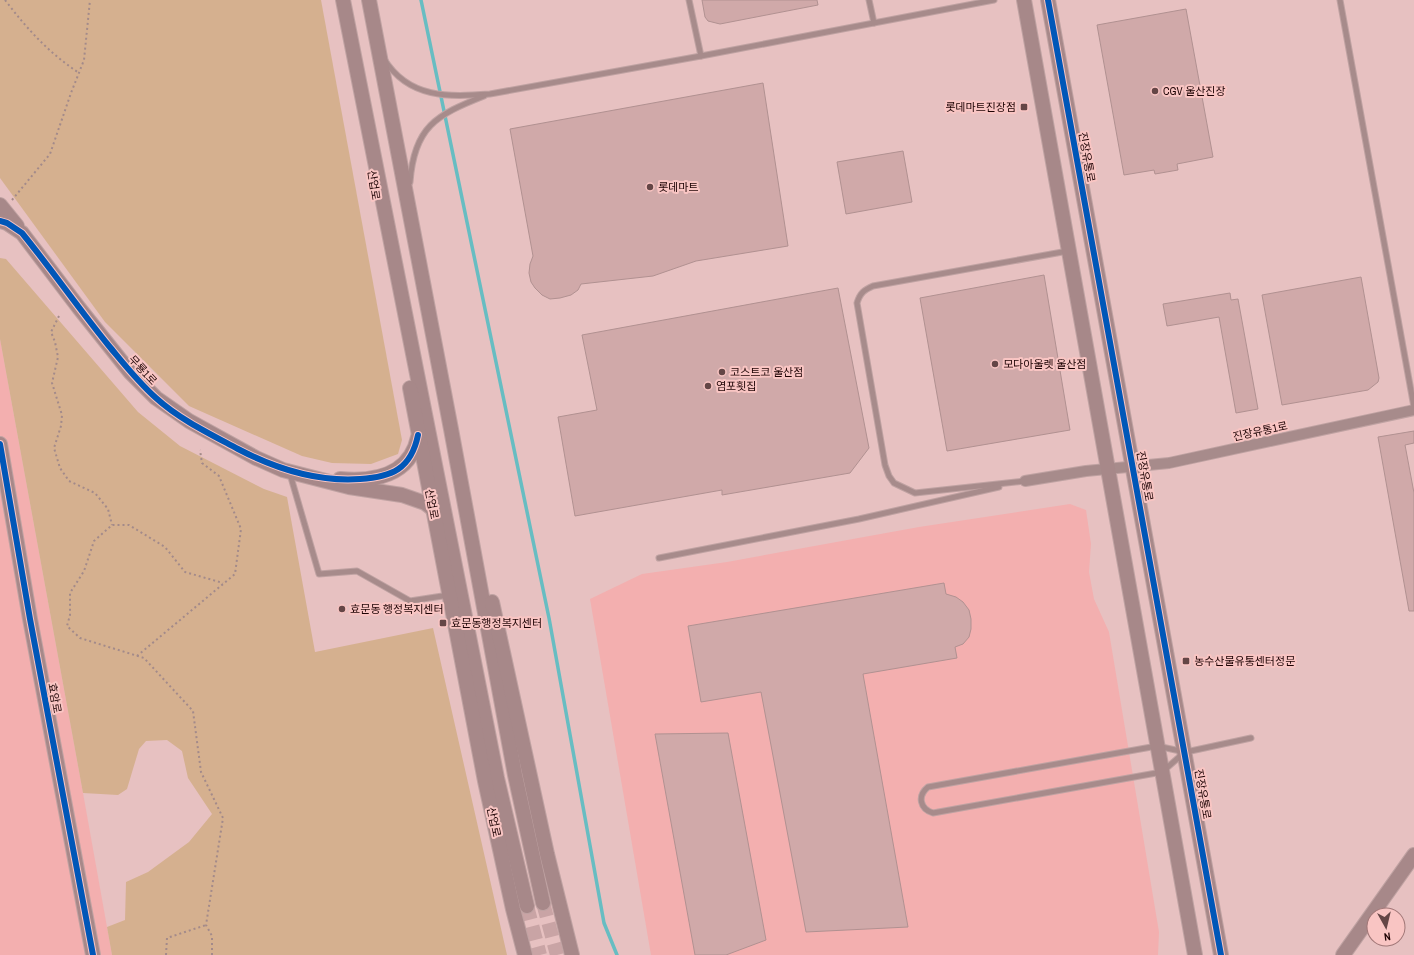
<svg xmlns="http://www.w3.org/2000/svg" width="1414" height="955" viewBox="0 0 1414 955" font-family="'Archivo Narrow','Noto Sans KR',sans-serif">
<rect width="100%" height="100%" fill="#e7c1c1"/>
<g fill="#f3afaf">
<polygon points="0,339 83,793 112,955 0,955"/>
<polygon points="1070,504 1086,510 1091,544 1089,572 1094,599 1109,632 1159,932 1158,955 651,955 590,599 642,574 727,562 919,527"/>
</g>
<g fill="#d5b08f">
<polygon points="0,0 321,0 402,440 398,454 371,464 332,463 302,456 189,406 105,322 0,178"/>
<polygon points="0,258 6,259 138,412 180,446 264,489 287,497 315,652 433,628 507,955 112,955 107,927 125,920 126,882 148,872 189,842 212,814 188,778 182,751 167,740 146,741 139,749 127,789 118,795 83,793 0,339"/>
</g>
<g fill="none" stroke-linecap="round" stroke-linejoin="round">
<polyline stroke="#67bdc2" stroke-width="3.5" points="421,0 549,618 604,923 617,955"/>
</g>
<g fill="#d0a9a9" stroke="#b19191">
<polygon points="702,0 817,0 818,5 720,24 708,21 705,17"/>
<polygon points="1186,9 1213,157 1177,164 1178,170 1155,174 1154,170 1124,175 1097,25"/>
<polygon points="763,83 788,246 696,261 653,276 581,284 578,290 571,295 560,298 550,299 542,295 535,288 531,282 529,273 530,264 533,256 510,129"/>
<polygon points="903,151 912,202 846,214 837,162"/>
<polygon points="1044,275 1070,430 947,451 920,298"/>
<polygon points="1361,277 1379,378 1378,382 1368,390 1282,405 1262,295"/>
<polygon points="838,288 869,448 850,473 722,495 722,490 575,516 558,417 597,410 582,335"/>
<polygon points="1230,293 1231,300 1238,299 1258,409 1236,413 1219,317 1167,326 1163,304"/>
<polygon points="1414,431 1414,443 1405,445 1414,493 1414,611 1409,611 1378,437"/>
<polygon points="944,583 946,594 956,597 963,602 969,610 971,619 971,629 969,637 963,644 955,647 957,658 863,674 908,927 806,932 761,692 701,702 688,626"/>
<polygon points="728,733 766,940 726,955 695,955 655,734"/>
</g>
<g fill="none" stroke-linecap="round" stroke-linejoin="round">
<g stroke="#c9a4a5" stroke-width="14" stroke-dasharray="14 7" stroke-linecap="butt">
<polyline points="543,903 557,955"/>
<polyline points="527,906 540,955"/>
</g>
<defs>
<g id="lane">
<polyline points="689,0 701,56"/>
<polyline points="869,0 874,23"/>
<polyline points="1340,0 1414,407"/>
<path d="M384 59C409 99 449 97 490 94L701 56 994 0"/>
<path d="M410 182C414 127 436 115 484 96"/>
<polyline points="290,474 319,574 357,571 410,601 449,595"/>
<path d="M1025 481 915 493 894 483 889 476 885 465 857 303C860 293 864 290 873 286L1068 251"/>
<polyline points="659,558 859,519 999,487"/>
<path d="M1157 746 1185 752 1162 772 933 813C920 809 917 796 928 787Z"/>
<polyline points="1186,752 1251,738"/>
</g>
<polyline id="street" points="1025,481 1086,471 1169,463 1414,410"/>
<g id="secondary">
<polyline points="343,0 497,778 527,906"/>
<polyline points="369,0 451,429 515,775 543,903"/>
<polyline points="1024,0 1195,955"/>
<polyline points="1048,0 1221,955"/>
<polyline points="0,205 17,226"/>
<polyline points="0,221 7,223 22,233 79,308 130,372 156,398 189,421 256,458 283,470 349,487 402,495 425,503 433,509"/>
<polyline points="410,388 485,781 513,909 525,955"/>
<polyline points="0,444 30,619 93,955"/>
<path d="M340 479C374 482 410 476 418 437"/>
<polyline points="492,602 547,854 572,955"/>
<polyline points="1343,955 1414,855"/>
</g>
</defs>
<use href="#lane" stroke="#bfa2a2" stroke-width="7"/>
<use href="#street" stroke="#bfa2a2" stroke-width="12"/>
<use href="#secondary" stroke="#bfa2a2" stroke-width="16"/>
<g stroke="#a38a8a" stroke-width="2" stroke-dasharray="2 3" stroke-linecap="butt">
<path d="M5 0C28 30 48 52 79 73"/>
<polyline points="12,200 50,154 71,93 84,60 90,0"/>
<polyline points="59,316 51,332 55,342 58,357 52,383 62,415 61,426 54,448 60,468 69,481 95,493 108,509 112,525"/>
<polyline points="137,656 235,574 241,529 219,476 202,463 200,450"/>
<polyline points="166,955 167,938 206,925"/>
<polyline points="212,955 212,936 206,925 223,818 201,772 193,711 144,658 80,638 67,626 70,615 70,593 84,571 94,541 112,525 129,525 165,547 185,572 223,583"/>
</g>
<use href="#lane" stroke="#a78b8b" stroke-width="5"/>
<use href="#street" stroke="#a78b8b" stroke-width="10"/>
<use href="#secondary" stroke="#a78889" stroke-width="14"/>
<defs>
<g id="cycleway">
<polyline points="1048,0 1221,955"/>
<path d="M0 221 7 223 22 233C52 270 79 309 109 346 124 364 138 382 156 398 179 419 210 434 238 449 276 469 316 482 360 479 392 477 411 469 418 435"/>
<polyline points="0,444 30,619 93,955"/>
</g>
</defs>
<use href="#cycleway" stroke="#f9c5c3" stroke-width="8"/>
<use href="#cycleway" stroke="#0057b8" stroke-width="6"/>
</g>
<g fill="#644646" stroke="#f9c5c3" stroke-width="1.5">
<circle cx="1155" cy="91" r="4"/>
<rect x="1020" y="103" width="8" height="8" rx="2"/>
<circle cx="650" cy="187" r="4"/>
<circle cx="995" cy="364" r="4"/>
<circle cx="722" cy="372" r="4"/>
<circle cx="708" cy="386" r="4"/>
<circle cx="342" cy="609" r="4"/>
<rect x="439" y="619" width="8" height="8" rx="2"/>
<rect x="1182" y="657" width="8" height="8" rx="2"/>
</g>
<g text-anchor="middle" stroke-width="4" stroke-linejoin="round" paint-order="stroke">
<g font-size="11" fill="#1d0304" stroke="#f9c5c3" text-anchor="start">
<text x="1163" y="95">CGV 울산진장</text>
<text x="1016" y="111" text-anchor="end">롯데마트진장점</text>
<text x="658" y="191">롯데마트</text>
<text x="1003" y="368">모다아울렛 울산점</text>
<text x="730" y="376">코스트코 울산점</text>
<text x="716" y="390">염포횟집</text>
<text x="350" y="613">효문동 행정복지센터</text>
<text x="451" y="627">효문동행정복지센터</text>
<text x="1194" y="665">농수산물유통센터정문</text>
</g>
<g font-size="11" fill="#1d0304" stroke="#f9c5c3">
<text transform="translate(1087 157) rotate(80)" y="4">진장유통로</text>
<text transform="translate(374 185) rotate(81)" y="4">산업로</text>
<text transform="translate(143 370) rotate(47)" y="4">무룡1로</text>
<text transform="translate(1260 431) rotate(-12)" y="4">진장유통1로</text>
<text transform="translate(1145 476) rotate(80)" y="4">진장유통로</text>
<text transform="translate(432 504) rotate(79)" y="4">산업로</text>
<text transform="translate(55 698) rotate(79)" y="4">효암로</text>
<text transform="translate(1203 794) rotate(80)" y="4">진장유통로</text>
<text transform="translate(494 822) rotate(78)" y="4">산업로</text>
</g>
</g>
<g transform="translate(1386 927) rotate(172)"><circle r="19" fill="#f9c5c3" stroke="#a17777"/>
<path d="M0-3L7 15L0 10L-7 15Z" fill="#644646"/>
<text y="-6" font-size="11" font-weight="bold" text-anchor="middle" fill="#1d0304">N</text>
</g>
</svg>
